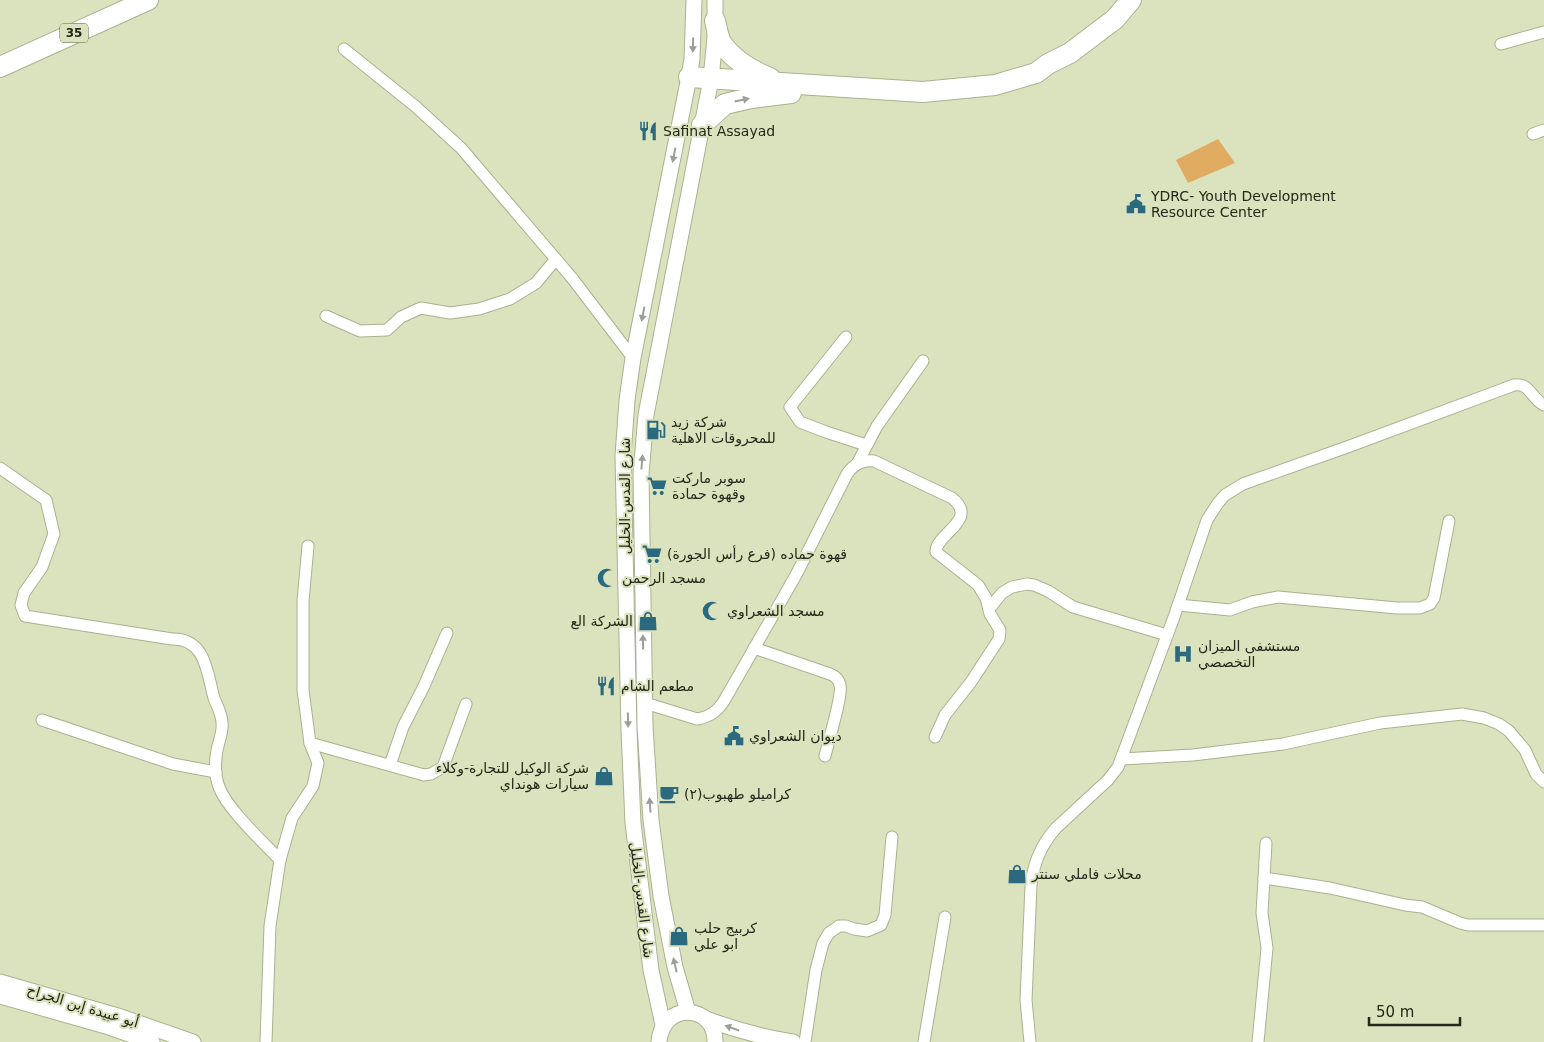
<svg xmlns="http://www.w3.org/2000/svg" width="1544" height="1042" viewBox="0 0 1544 1042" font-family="'DejaVu Sans','Noto Naskh Arabic',sans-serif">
<rect width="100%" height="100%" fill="#dbe3be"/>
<polygon fill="#e0ac62" points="1218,139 1235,163 1188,183 1176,160"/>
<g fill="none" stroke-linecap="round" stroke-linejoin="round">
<defs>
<g id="street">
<polyline points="1501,44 1544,32"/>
<polyline points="344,49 415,106 461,148 572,278 633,358"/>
<polyline points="1533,134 1544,130"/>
<polyline points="326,316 360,331 387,330 401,317 421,308 450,313 479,309 510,299 536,283 556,259"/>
<polyline points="846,337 790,407 800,422 826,432 866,445"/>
<polyline points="857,464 877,426 923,361"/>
<path d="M0 468 46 500 54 534 42 567 24 593 21 605 25 616 172 639C206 638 207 673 214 698 217 706 222 714 222 723 223 729 221 735 219 742 215 756 214 773 219 787 227 809 263 842 280 860"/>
<polyline points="1178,605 1230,610 1252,602 1278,597 1397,608 1420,608 1430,604 1434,598 1449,521"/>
<polyline points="989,609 1002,593 1012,587 1027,584 1034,585 1048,591 1073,607 1167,635"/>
<path d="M754 648 830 674C835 676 839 679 840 685 843 694 828 743 825 756"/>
<path d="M645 703 697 719C709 717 717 712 724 701L796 575 847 474C854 464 862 460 874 461L952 498C980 520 935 534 936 552L978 585 986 598 990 614 1000 630 999 639 971 682 945 715 935 737"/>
<polyline points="42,720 173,764 216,772"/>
<polyline points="310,743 424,775 431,774 443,767 466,704"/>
<polyline points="1122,759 1193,755 1283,744 1380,723 1462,714 1484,718 1499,724 1509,731 1525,750 1536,774 1544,782"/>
<polyline points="390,765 403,727 424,686 447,633"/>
<polyline points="1264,878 1330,888 1405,905 1422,907 1460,923 1468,925 1544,925"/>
<polyline points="266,1042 270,926 280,860 292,818 313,786 318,763 310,743 303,690 303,601 308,546"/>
<polyline points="805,1042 816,970 823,943 829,933 839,926 846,926 854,929 867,931 881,925 885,915 892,837"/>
<polyline points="924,1042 945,917"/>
<path d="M1030 1042 1026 1000 1031 886C1033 863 1041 845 1056 828L1108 780 1118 767 1174 617 1207 520 1218 503 1225 495 1243 484 1350 446 1514 385C1530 382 1531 399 1544 405"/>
<polyline points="1258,1042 1267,948 1262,913 1266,843"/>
</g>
<g id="secondary">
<polyline points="0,982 121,1017 193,1042"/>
<polyline points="0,996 106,1026 152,1042"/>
<polyline points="688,1012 675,967 661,896 651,820 645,726 641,474 646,415 711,79 715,37 715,0"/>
<path d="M706 1019C736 1030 761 1037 793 1042"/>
<polyline points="663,1025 651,970 633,823 629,730 623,456 627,400 633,358 689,77 692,59 694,0"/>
<path d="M659 1042C662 1001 716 1004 715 1042"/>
</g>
<g id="highway">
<path d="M715 21C717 28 718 38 722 44 734 60 752 71 770 78"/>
<polyline points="0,67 148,0"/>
<polyline points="689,77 923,92 995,85 1036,73 1048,64 1070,53 1115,19 1131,0"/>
<polyline points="702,125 725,104 751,98 791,93"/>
</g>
</defs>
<use href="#street" stroke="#aab18e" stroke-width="13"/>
<use href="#secondary" stroke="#aab18e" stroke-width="17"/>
<use href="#highway" stroke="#aab18e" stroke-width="22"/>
<use href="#street" stroke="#fff" stroke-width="11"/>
<use href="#secondary" stroke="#fff" stroke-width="15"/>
<use href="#highway" stroke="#fff" stroke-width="20"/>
</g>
<defs><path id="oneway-solid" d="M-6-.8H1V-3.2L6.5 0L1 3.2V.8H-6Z" transform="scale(1.25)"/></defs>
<g fill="#9c9e98">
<use href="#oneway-solid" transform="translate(693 45) rotate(91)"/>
<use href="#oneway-solid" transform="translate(742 100) rotate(-12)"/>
<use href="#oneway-solid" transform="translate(674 155) rotate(101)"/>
<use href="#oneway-solid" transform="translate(643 314) rotate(101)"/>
<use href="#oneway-solid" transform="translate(642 462) rotate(-85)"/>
<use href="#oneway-solid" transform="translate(643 642) rotate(-91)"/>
<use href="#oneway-solid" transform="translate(628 720) rotate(89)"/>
<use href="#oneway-solid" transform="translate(650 805) rotate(-94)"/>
<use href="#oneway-solid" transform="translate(675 965) rotate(-103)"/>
<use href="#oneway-solid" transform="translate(732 1028) rotate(-161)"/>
</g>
<defs>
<symbol id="restaurant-bare" viewBox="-9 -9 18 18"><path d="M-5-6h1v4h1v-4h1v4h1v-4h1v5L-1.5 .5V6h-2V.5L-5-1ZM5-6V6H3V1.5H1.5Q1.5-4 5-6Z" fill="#2a697e" stroke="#dbe3be" stroke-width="2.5" paint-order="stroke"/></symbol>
<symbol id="civic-bare" viewBox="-9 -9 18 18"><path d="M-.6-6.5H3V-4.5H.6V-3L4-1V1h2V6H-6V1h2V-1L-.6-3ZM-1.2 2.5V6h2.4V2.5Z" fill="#2a697e" stroke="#dbe3be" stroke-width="2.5" paint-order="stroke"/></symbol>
<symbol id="fuel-bare" viewBox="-9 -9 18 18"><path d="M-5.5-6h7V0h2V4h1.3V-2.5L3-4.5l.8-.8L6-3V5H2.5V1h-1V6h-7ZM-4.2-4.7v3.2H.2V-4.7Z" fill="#2a697e" stroke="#dbe3be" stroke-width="2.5" paint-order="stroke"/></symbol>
<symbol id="supermarket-bare" viewBox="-9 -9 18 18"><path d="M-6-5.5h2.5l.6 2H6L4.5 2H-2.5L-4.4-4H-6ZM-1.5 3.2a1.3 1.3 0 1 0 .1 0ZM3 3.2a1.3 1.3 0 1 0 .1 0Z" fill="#2a697e" stroke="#dbe3be" stroke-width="2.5" paint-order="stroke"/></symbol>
<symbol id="mosque-bare" viewBox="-9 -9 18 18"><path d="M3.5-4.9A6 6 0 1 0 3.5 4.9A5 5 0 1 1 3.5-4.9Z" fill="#2a697e" stroke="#dbe3be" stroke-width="2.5" paint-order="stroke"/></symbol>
<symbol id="shop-bare" viewBox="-9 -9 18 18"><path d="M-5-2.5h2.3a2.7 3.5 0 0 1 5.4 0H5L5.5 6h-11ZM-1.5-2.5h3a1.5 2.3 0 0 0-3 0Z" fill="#2a697e" stroke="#dbe3be" stroke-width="2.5" paint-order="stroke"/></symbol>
<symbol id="hospital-bare" viewBox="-9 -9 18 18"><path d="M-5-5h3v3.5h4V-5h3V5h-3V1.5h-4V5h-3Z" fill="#2a697e" stroke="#dbe3be" stroke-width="2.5" paint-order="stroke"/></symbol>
<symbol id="cafe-bare" viewBox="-9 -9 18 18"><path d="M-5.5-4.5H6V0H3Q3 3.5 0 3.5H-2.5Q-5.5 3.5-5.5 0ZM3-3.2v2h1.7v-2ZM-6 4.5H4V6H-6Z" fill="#2a697e" stroke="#dbe3be" stroke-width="2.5" paint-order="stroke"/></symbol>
</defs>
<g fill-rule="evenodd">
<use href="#restaurant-bare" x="634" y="117" width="28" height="28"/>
<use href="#civic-bare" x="1122" y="190" width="28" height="28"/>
<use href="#fuel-bare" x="642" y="416" width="28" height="28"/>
<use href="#supermarket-bare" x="643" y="472" width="28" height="28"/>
<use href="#supermarket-bare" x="638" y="540" width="28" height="28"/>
<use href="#mosque-bare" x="593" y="564" width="28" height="28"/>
<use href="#mosque-bare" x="698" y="597" width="28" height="28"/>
<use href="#shop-bare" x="634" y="607" width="28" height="28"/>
<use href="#hospital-bare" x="1169" y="640" width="28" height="28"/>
<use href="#restaurant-bare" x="592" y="672" width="28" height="28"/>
<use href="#civic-bare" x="720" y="722" width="28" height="28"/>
<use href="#shop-bare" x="590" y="762" width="28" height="28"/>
<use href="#cafe-bare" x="655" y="780" width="28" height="28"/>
<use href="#shop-bare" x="1003" y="860" width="28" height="28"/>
<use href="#shop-bare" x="665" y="922" width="28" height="28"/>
</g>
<g text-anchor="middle" stroke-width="4" stroke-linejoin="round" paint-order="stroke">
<rect fill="#dbe3be" stroke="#5b5f4a" stroke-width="1" x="60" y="23.5" width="28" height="19" rx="4"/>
<g font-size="12" font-weight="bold" fill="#242719">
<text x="74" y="37">35</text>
</g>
<g font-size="14" fill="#242719" stroke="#dbe3be" text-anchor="start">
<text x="663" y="136">Safinat Assayad</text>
<text x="1151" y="201">YDRC- Youth Development<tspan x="1151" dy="16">Resource Center</tspan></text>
<text x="671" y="427">شركة زيد<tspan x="671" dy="16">للمحروقات الاهلية</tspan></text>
<text x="672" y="483">سوبر ماركت<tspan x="672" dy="16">وقهوة حمادة</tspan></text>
<text x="667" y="559">قهوة حماده (فرع رأس الجورة)</text>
<text x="622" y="583">مسجد الرحمن</text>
<text x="727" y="616">مسجد الشعراوي</text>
<text x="633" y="626" text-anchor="end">الشركة الع</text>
<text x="1198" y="651">مستشفى الميزان<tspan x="1198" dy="16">التخصصي</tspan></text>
<text x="621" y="691">مطعم الشام</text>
<text x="749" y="741">ديوان الشعراوي</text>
<text x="589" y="773" text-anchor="end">شركة الوكيل للتجارة-وكلاء<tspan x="589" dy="16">سيارات هونداي</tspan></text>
<text x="684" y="799">كراميلو طهبوب(٢)</text>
<text x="1032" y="879">محلات فاملي سنتر</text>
<text x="694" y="933">كربيج حلب<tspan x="694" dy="16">ابو علي</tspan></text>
</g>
<g font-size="14" fill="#242719" stroke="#dbe3be">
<text transform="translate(625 496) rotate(-90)" y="5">شارع القدس-الخليل</text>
<text transform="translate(642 900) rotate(83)" y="5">شارع القدس-الخليل</text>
<text transform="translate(83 1006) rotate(17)" y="5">أبو عبيدة إبن الجراح</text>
</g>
</g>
<path d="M1369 1017v8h91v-8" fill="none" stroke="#242719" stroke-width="2.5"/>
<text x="1376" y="1017" font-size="15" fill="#242719" stroke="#dbe3be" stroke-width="4" paint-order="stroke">50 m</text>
</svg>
